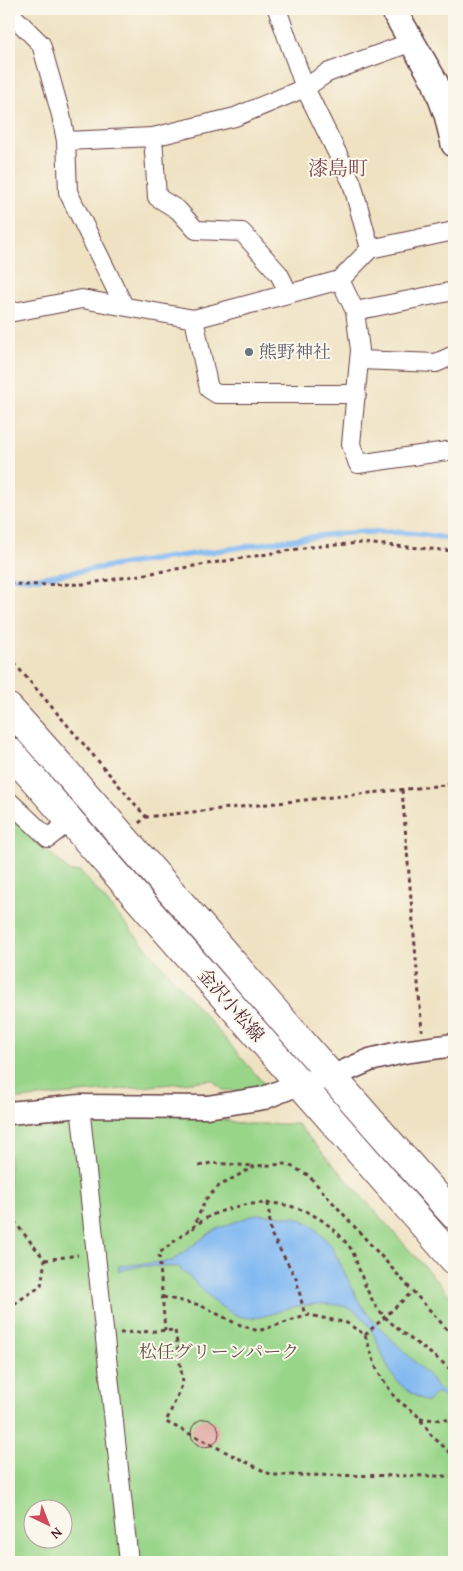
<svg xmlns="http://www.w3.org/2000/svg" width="463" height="1571" viewBox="0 0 463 1571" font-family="'Gentium Book Plus','Noto Serif JP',serif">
<rect width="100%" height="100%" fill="#fbf7ec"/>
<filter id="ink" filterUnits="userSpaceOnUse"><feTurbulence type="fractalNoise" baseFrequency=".02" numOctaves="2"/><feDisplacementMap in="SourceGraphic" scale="10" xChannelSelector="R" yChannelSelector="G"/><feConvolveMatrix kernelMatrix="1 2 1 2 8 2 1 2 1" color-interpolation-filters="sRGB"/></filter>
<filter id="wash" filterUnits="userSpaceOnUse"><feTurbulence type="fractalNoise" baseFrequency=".0096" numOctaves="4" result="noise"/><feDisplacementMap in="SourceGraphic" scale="20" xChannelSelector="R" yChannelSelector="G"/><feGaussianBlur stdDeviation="1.12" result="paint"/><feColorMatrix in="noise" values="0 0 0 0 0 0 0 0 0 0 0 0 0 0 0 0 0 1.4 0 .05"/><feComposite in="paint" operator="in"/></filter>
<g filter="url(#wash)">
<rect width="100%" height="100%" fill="#efe2c2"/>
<g fill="#99d589" stroke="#727a5a" fill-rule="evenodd">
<polygon points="9,814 70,872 80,871 272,1093 223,1090 212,1080 9,1100"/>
<path d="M190 1111 241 1124H297L454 1300V1562H9V1124ZM32 1508H62V1538H32Z"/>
</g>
<path fill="#82b9f2" stroke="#666c8e" d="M256 1214 295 1217 311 1224 331 1245 359 1302 373 1321 428 1375 437 1388 447 1392 454 1400V1406L437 1392 427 1402C415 1396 402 1388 394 1377 377 1353 376 1318 346 1307 331 1302 308 1304 293 1307 273 1312 255 1324 234 1314 213 1305 196 1282 179 1267L142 1266 118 1271 119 1266 172 1261 214 1230Z"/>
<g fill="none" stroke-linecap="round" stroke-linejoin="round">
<path stroke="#82b9f2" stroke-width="5.5" d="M9 576 20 578H38C102 567 165 558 229 549 304 538 379 522 454 540"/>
</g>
<g id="blocks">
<circle fill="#dc9f99" cx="205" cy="1433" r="14"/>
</g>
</g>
<g filter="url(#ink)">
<use href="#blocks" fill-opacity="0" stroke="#633c42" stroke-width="1"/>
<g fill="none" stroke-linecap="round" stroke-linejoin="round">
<defs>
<g id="minor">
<polyline points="277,9 305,88 352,183 370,249"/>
<polyline points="12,15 41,44 61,115 66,141 153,137 157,197 178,210 196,230 242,232 279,274 288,292"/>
<polyline points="153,137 235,117 305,88 327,73 412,42"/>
<polyline points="66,141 68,192 124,306"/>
<polyline points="340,280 355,311 360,350 351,444 358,464 454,450"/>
<polyline points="355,311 454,291"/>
<polyline points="9,313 82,299 194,319 340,280 370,249 454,231"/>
<polyline points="194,319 209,389 217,394 357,394"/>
<polyline points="360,360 436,363 454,355"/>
<polyline points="9,801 48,838 70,821"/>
<polyline points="80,1106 129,1562"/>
</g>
<polyline id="tertiary" points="9,1113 80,1106 207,1107 264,1098 301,1083 331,1077 370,1060 403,1052 454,1045"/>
<polyline id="secondary" points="393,9 435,82 447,115 454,144"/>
<g id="primary">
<path d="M9 708C159 875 304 1047 454 1215"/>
<polyline points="9,751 454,1260"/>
</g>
</defs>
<use href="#minor" stroke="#633c42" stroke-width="20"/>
<use href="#tertiary" stroke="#633c42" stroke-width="25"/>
<use href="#secondary" stroke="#633c42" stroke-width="28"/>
<use href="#primary" stroke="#633c42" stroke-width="30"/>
<g stroke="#633c42" stroke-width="3" stroke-dasharray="4 4" stroke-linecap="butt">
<polyline points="9,583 25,585 85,584 310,547 361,543 454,551"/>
<polyline points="9,657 146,817"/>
<polyline points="402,790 422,1031"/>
<polyline points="139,823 146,817 454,784"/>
<polyline points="199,1166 211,1163 254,1166"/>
<polyline points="268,1203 271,1234 296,1278 305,1316"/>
<polyline points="9,1215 45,1260 41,1286 9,1307"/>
<polyline points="193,1229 205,1200 219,1186 255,1166 287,1164 308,1175 454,1337"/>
<polyline points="45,1260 78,1255"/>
<polyline points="163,1297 200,1305 235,1323 258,1331 309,1315 347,1323 365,1335 377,1370 395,1398 417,1415 432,1436 454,1456"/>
<path d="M165 1331 159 1253C173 1243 199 1221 212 1215 263 1193 313 1201 348 1245 354 1251 356 1262 359 1269 364 1283 370 1299 379 1310 400 1336 431 1350 454 1373"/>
<polyline points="120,1333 175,1330 183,1383 166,1422 272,1475 454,1476"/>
<polyline points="365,1335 412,1292"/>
<polyline points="420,1419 448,1420 451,1426 454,1427"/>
</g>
<use href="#minor" stroke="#fff" stroke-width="18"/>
<use href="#tertiary" stroke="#fff" stroke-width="22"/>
<use href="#secondary" stroke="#fff" stroke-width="25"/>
<use href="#primary" stroke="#fff" stroke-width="28"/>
</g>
</g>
<circle fill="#6b7280" stroke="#fbf7ec" stroke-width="2" cx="249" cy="352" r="5"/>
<g text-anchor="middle" stroke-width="4" stroke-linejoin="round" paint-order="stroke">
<g font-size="18" fill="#5b616d" stroke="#fbf7ec" text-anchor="start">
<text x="259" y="358">熊野神社</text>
</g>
<g font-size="18" fill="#4a1f2b" stroke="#fbf7ec">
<text transform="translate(231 1005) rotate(49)" y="6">金沢小松線</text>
</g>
<g font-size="18" fill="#625647" stroke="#fbf7ec">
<text x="219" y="1358">松任グリーンパーク</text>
</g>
<g font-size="20" fill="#7d4c52" stroke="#fbf7ec">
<text x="338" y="175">漆島町</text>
</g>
</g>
<rect width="463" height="1571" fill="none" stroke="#fbf7ec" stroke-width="30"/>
<g transform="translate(48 1524) rotate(137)"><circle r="24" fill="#fbf7ec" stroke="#b4a19f"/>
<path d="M0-4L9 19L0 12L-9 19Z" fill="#d1495b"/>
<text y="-8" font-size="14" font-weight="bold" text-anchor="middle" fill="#4a1f2b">N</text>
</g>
</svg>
